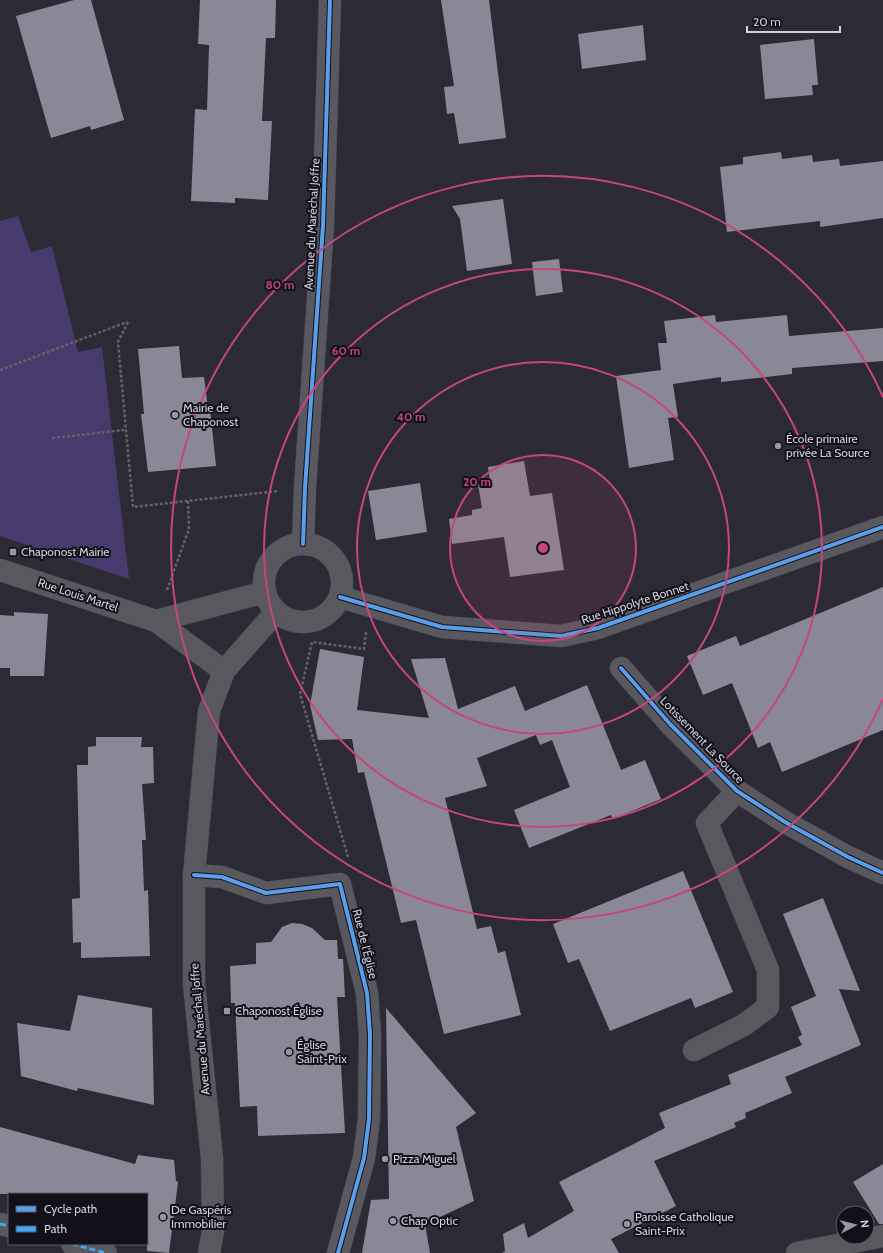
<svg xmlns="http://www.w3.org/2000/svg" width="883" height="1253" viewBox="0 0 883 1253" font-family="Cabin,sans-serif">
<rect width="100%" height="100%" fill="#2c2a34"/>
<polygon fill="#473a6d" points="18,216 31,252 52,246 78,352 102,347 129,579 0,536 0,221"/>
<g fill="#8a8896">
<polygon points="74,0 91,0 124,120 91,130 90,126 51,138 16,16"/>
<polygon points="200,0 276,0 275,38 266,38 262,121 272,121 268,200 235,198 235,203 191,201 195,109 207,110 209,45 198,44"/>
<polygon points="441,0 489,0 506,138 459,144 454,113 447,114 444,87 454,86"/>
<polygon points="643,25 646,60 582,69 578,34"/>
<polygon points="814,39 818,85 812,85 813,95 765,99 760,45"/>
<polygon points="781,152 782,159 812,155 813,162 839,159 840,166 883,161 883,218 820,227 820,221 727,232 720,167 743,164 743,157"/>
<polygon points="503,199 512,264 467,271 460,219 452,206"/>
<polygon points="559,259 563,292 536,296 532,262"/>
<polygon points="715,315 716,322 787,315 789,336 883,328 883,361 792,368 792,374 721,382 721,377 673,384 678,417 668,418 674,460 629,468 616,376 661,370 658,343 667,343 664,321"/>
<polygon points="179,346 182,378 204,377 208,408 210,408 216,466 148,472 141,414 144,414 138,349"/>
<polygon points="524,461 530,496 552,493 564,570 510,577 504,537 452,544 449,519 472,515 472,510 482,508 478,484 490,482 488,467"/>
<polygon points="420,483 427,532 376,540 368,491"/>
<polygon points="883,587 883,730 782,772 770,742 758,748 732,683 703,695 687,656 736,636 740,646"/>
<polygon points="14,612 48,614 44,676 10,676 10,668 0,668 0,615 14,616"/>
<polygon points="320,649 364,657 357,710 429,718 411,659 445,658 458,709 515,686 525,711 587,685 621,770 645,760 661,799 613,819 611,815 529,848 514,810 570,787 552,740 540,745 536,735 477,758 487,786 445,798 477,929 491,926 498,953 505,951 521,1015 444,1034 416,920 401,923 364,772 358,773 352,739 318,740 310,705"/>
<polygon points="96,737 142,737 141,747 153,747 154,783 142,784 146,840 142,840 144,891 148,890 150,956 81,958 81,942 73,943 72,899 80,898 77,765 88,765 88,747 96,746"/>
<polygon points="683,871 733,992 695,1008 691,998 610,1031 579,959 568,963 553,924"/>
<polygon points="823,898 860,991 839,989 861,1045 785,1077 792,1093 745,1113 746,1118 734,1123 736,1127 654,1161 676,1206 611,1239 619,1253 502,1253 505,1251 503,1234 524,1223 528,1238 574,1211 559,1182 665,1128 659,1113 731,1084 728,1075 802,1045 798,1037 802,1035 791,1007 816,996 783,914"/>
<polygon points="292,923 302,924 312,928 325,940 337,940 338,959 343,959 345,997 337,997 345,1133 258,1136 257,1106 240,1107 235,1003 231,1003 230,966 256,964 256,943 271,942 282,927"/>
<polygon points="78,995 152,1008 154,1105 78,1088 77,1091 21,1076 17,1023 70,1031"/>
<polygon points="386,1008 476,1113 456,1127 474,1201 425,1224 430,1253 362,1253 371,1200 389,1199"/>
<polygon points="0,1127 135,1164 138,1155 174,1160 176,1181 178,1182 169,1253 147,1251 147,1194 0,1194"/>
<polygon points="883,1164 883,1224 879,1224 853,1182"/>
</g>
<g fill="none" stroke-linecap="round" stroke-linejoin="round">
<defs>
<g id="minor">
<polyline points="0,570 156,621 224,671"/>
<polyline points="156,621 265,592"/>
<polyline points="621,668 670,724 737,791 785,822 848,857 883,873"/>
<polyline points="194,875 222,877 266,893 340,884 367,993 370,1034 369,1119 364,1158 338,1253"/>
<polyline points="694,1050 744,1025 768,1007 768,970 707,823 737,791"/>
<polyline points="0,1224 9,1226"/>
<polyline points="72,1244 106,1253"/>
<polyline points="797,1253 883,1236"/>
</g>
<polyline id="tertiary" points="340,597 442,627 561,636 598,628 883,527"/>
<g id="secondary">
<circle cx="303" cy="583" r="39"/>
<polyline points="303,544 305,488 323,225 330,0"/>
<polyline points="209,1253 213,1231 212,1158 194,984 194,875 209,711 224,671 276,612"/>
</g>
</defs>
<use href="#minor" stroke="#46454e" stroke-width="23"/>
<use href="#tertiary" stroke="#46454e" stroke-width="23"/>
<use href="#secondary" stroke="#46454e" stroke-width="23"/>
<g stroke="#626268" stroke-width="2.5" stroke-dasharray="3 2" stroke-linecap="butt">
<polyline points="128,322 118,342 133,507 278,491"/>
<polyline points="0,370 127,322"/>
<polyline points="52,438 124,430"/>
<polyline points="167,590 189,529 188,501"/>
<polyline points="348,857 300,694 312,642 364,649 366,632"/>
</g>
<use href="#minor" stroke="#59585e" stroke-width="22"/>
<use href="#tertiary" stroke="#59585e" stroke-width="22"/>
<use href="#secondary" stroke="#59585e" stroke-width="22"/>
<g stroke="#3fa9f5" stroke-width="3" stroke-dasharray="6 3" stroke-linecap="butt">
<polyline points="0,1224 9,1226"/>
<polyline points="72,1244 106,1253"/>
</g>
<defs>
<g id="cycleway">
<polyline points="303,544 305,488 323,225 330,0"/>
<polyline points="340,597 442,627 561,636 598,628 883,527"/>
<polyline points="621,668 670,724 737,791 785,822 848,857 883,873"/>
<polyline points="194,875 222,877 266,893 340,884 367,993 370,1034 369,1119 364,1158 338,1253"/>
</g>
</defs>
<use href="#cycleway" stroke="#121119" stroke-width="6"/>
<use href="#cycleway" stroke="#5a9eea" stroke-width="4"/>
</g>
<circle cx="543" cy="548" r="93" fill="#c6467b" fill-opacity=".12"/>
<g fill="none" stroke="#c6467b" stroke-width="2">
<circle cx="543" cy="548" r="93"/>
<circle cx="543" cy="548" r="186"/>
<circle cx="543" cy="548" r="279"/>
<path d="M883 699A372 372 0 1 1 883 397"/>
</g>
<g fill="#9796a1" stroke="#121119" stroke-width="1.5">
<circle cx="175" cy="415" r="4"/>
<circle cx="778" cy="446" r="4"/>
<rect x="9" y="548" width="8" height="8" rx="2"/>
<rect x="223" y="1007" width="8" height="8" rx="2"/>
<circle cx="289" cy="1052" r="4"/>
<circle cx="385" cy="1159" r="4"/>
<circle cx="163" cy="1217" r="4"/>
<circle cx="393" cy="1221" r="4"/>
<circle cx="627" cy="1224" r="4"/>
</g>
<g text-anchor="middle" stroke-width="4" stroke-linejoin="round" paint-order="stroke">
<g font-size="12" fill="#d1d0db" stroke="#121119">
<text transform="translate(312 224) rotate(-87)" y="4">Avenue du Maréchal Joffre</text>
<text transform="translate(78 595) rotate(18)" y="4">Rue Louis Martel</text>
<text transform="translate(635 603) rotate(-18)" y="4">Rue Hippolyte Bonnet</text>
<text transform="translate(702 740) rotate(46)" y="4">Lotissement La Source</text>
<text transform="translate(365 944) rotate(76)" y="4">Rue de l'Église</text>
<text transform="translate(200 1029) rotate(-95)" y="4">Avenue du Maréchal Joffre</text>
</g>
<g font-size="12" fill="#d1d0db" stroke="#121119" text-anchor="start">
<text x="183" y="412">Mairie de<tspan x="183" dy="14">Chaponost</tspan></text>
<text x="786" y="443">École primaire<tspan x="786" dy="14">privée La Source</tspan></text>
<text x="21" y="556">Chaponost Mairie</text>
<text x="235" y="1015">Chaponost Église</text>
<text x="297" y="1049">Église<tspan x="297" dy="14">Saint-Prix</tspan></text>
<text x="393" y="1163">Pizza Miguel</text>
<text x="171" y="1214">De Gaspéris<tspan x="171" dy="14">Immobilier</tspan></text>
<text x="635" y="1221">Paroisse Catholique<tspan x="635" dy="14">Saint-Prix</tspan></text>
<text x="401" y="1225">Chap Optic</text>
</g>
</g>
<circle cx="543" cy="548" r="6" fill="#c6467b" stroke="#121119" stroke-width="2"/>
<g font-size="12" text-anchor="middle" font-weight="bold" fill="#c6467b" stroke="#121119" stroke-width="4" stroke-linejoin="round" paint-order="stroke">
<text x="280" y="289">80 m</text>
<text x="346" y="355">60 m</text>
<text x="411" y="421">40 m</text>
<text x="477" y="486">20 m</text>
</g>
<rect x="8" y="1193" width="140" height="52" fill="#121119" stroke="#5e5d67"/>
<rect x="16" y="1206" width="20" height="6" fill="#5a9eea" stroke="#5e5d67"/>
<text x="44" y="1213" font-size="12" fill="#d1d0db">Cycle path</text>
<rect x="16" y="1226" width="20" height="6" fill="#3fa9f5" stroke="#5e5d67"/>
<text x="44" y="1233" font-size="12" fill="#d1d0db">Path</text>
<g transform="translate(855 1225) rotate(83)"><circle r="19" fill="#121119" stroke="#5e5d67"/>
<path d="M0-3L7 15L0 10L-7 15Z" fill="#9796a1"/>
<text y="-6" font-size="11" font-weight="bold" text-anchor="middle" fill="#d1d0db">N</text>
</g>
<path d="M747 26v6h93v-6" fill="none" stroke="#d1d0db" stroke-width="2"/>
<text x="753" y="26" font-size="12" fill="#d1d0db" stroke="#121119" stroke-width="3" paint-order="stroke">20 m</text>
</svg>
